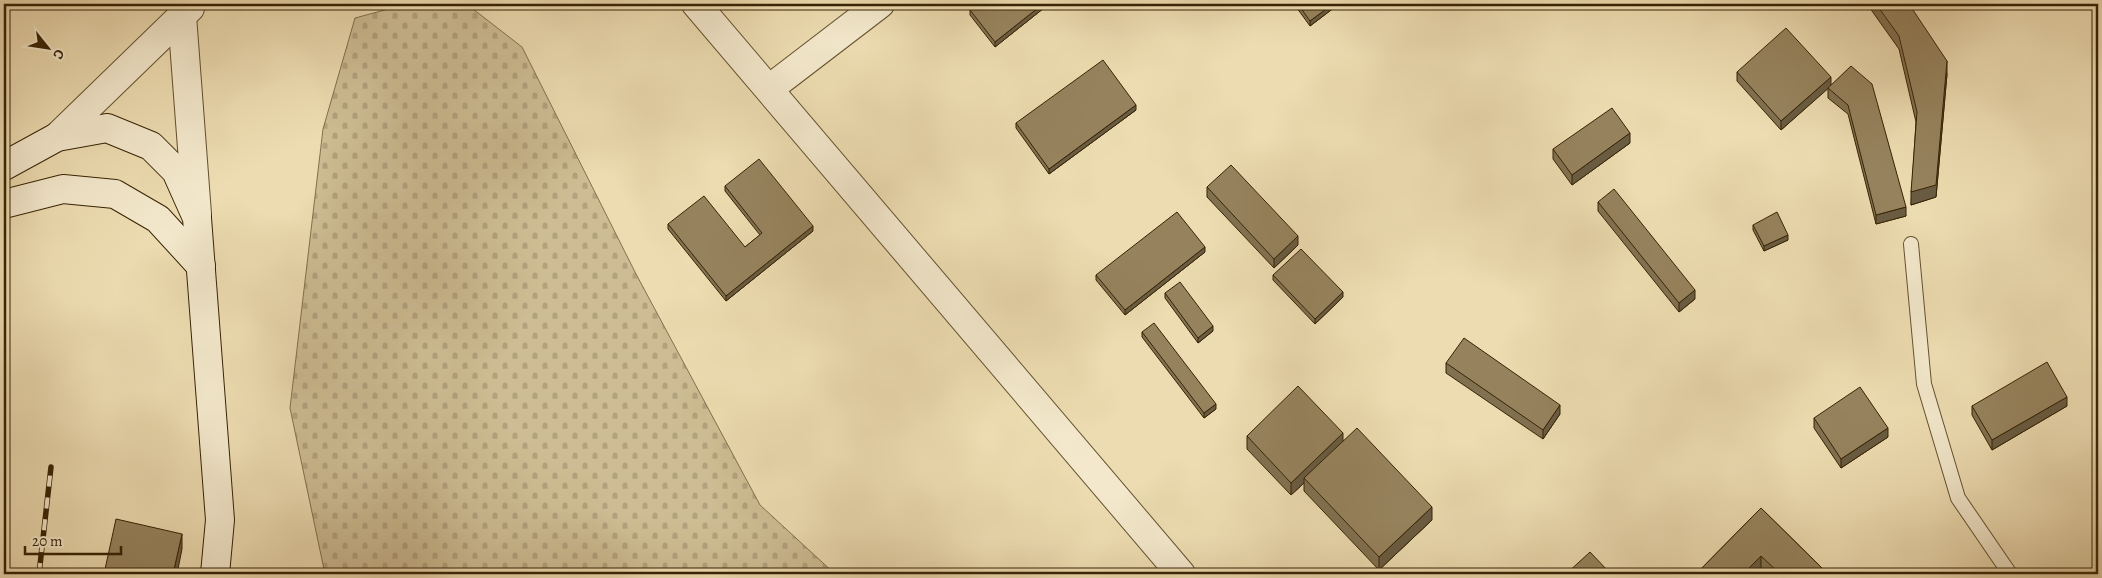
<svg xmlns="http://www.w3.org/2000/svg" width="2102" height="578" viewBox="0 0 2102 578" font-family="Alegreya,serif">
<defs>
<pattern id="cemetery-stones" width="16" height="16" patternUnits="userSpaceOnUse" patternTransform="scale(1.25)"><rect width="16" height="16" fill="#cebd94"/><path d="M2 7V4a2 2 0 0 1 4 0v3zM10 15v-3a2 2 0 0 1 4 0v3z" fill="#b2a27e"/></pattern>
</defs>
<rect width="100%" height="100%" fill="#eddcb1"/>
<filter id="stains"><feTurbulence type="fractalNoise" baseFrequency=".004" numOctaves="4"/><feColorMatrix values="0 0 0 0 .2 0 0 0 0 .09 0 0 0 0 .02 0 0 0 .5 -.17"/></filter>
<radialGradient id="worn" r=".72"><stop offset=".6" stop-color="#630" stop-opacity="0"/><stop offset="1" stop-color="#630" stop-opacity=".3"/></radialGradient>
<polygon fill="url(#cemetery-stones)" stroke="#82704c" points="407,4 433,4 473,9 522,47 636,274 760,505 835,574 325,574 290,408 323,129 355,18"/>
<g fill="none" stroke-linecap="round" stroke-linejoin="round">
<defs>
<polyline id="lane" points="1911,244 1924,384 1958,498 2010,574"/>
<g id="street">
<polyline points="183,4 182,16 197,214"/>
<polyline points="696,4 1181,574"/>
<polyline points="769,89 880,4"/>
<polyline points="57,137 190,8"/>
</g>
<g id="secondary">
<polyline points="4,166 57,137 107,128 151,146 176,171 197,218 220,520 215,574"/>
<polyline points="4,204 63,189 115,194 158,219 201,266"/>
</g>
</defs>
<use href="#lane" stroke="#64512f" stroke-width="16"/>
<use href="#street" stroke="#64512f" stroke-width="30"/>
<use href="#secondary" stroke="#372304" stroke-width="30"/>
<use href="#lane" stroke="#f3e8cc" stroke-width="14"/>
<use href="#street" stroke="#f3e8cc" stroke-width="28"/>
<use href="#secondary" stroke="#f3e8cc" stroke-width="28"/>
<defs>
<polyline id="rail" points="39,574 51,467"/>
</defs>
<use href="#rail" stroke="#372304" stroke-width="5.5"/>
<use href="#rail" stroke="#f3e8cc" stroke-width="4" stroke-dasharray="11" stroke-linecap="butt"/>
</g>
<g fill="#817151" stroke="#372304">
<polygon points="1049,4 995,47 970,15 970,10"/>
<polygon points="1294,4 1339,4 1310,26"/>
<polygon points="1867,4 1909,4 1947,74 1936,197 1911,205 1916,122 1899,49"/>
<polygon points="1851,66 1906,216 1876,224 1848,114 1828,98 1828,88 1781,130 1737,81 1737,72 1831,86"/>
<polygon points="1136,110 1049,174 1016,128 1016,123"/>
<polygon points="1630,143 1572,185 1553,159 1553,149"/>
<polygon points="725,186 813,231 726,301 668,229 668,224 745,247 760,235 725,191"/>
<polygon points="1207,187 1298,245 1274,268 1207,197"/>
<polygon points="1598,202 1695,299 1679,312 1598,211"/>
<polygon points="1753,225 1788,240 1764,251 1753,230"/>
<polygon points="1205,252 1125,315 1096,280 1096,275"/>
<polygon points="1273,275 1343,297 1315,324 1273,280"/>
<polygon points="1165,293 1213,331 1198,343 1165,298"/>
<polygon points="1142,332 1216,409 1204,418 1142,337"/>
<polygon points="1446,363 1560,414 1543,439 1446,373"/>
<polygon points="1972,406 2067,406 1992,450 1972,415"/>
<polygon points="1814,418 1888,437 1841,468 1814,428"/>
<polygon points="1247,436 1343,442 1432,520 1379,570 1304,491 1304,483 1291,495 1247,449"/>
<polygon points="1761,508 1828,574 1767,574 1761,568 1756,574 1696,574"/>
</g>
<g fill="#695c42" stroke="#372304">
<polygon points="1043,4 1049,4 995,47 995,42"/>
<polygon points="1333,4 1339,4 1310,26 1310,21"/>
<polygon points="1947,61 1947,74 1936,197 1911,205 1911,192"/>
<polygon points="1831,77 1831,86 1781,130 1781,121"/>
<polygon points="1136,105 1136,110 1049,174 1049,169"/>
<polygon points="1630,133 1630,143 1572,185 1572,175"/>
<polygon points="1906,207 1906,216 1876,224 1876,215"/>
<polygon points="813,226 813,231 726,301 726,296"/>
<polygon points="1788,235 1788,240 1764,251 1764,246"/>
<polygon points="1298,236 1298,245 1274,268 1274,259"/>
<polygon points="1205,247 1205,252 1125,315 1125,310"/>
<polygon points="1695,290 1695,299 1679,312 1679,303"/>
<polygon points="1343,292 1343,297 1315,324 1315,319"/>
<polygon points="1213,326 1213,331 1198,343 1198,338"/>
<polygon points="2067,397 2067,406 1992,450 1992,440"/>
<polygon points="1216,404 1216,409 1204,418 1204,413"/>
<polygon points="1560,405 1560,414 1543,439 1543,430"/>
<polygon points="1888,428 1888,437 1841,468 1841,459"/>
<polygon points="1343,433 1343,445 1304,478 1304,483 1291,495 1291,483"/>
<polygon points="1432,507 1432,520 1379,570 1379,557"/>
<polygon points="182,534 182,549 177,574 173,574"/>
<polygon points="1761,556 1761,568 1756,574 1743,574"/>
</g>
<g fill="#96835e" stroke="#372304">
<polygon points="977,4 1043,4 995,42 970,10"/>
<polygon points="1298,4 1333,4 1310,21"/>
<polygon points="1876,4 1909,4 1947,61 1936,185 1911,192 1917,112 1899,36"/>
<polygon points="1786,28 1831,77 1781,121 1737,72"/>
<polygon points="1103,60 1136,105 1049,169 1016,123"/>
<polygon points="1851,66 1872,84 1906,207 1876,215 1848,105 1828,88"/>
<polygon points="1612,108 1630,133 1572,175 1553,149"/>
<polygon points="759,159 813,226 726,296 668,224 704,196 745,247 762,233 725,186"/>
<polygon points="1231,165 1298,236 1274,259 1207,187"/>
<polygon points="1614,189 1695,290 1679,303 1598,202"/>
<polygon points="1177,212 1205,247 1125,310 1096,275"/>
<polygon points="1777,212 1788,235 1764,246 1753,225"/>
<polygon points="1301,249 1343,292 1315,319 1273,275"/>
<polygon points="1180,282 1213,326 1198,338 1165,293"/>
<polygon points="1154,323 1216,404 1204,413 1142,332"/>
<polygon points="1464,338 1560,405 1543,430 1446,363"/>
<polygon points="2047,362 2067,397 1992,440 1972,406"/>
<polygon points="1298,386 1343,433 1291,483 1247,436"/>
<polygon points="1860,387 1888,428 1841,459 1814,418"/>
<polygon points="1357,428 1432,507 1379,557 1304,478"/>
<polygon points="1761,508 1828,574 1780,574 1761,556 1743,574 1696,574"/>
<polygon points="116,519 182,534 173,574 104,574"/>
<polygon points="1590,552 1609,572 1607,574 1566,574"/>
</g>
<rect width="2102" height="578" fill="none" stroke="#eddcb1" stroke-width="20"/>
<rect x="5" y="5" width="2092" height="568" fill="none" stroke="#372304" stroke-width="2.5"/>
<rect x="10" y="10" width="2082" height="558" fill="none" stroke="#372304"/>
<g transform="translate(48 48) rotate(120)" stroke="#f3e8cc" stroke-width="4" paint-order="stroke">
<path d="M0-4L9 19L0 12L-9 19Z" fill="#372304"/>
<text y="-8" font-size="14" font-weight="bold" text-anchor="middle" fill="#372304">С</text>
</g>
<path d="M25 546v8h96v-8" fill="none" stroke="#372304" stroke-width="2.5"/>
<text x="32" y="546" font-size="15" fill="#372304" stroke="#f3e8cc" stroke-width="4" paint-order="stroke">20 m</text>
<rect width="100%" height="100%" filter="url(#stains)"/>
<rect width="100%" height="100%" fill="url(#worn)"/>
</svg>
